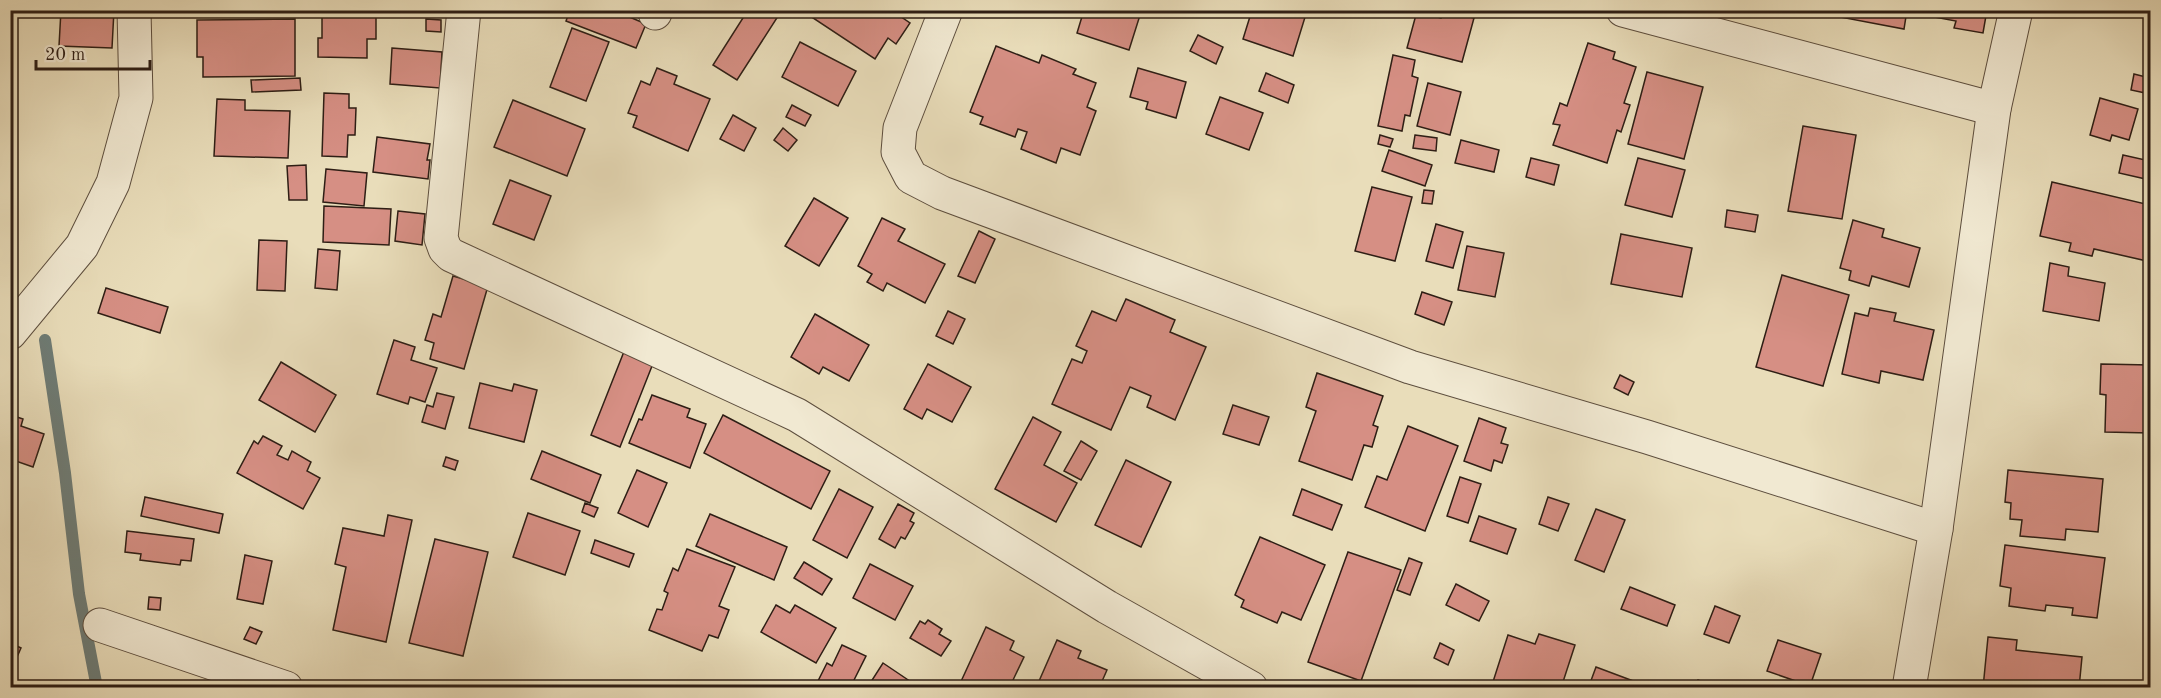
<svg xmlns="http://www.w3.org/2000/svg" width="2161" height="698" viewBox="0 0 2161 698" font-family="'Old Standard TT',serif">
<rect width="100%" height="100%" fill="#e9ddba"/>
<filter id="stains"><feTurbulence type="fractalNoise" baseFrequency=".00333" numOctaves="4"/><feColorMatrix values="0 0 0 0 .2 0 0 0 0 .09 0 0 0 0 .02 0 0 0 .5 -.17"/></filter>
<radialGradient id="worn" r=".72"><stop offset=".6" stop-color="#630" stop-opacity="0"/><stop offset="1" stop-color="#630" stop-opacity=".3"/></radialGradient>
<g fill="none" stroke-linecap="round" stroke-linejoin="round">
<polyline stroke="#6e7c76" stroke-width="12" points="45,340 65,473 79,594 97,688"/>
</g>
<g fill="#d68f84" stroke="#2e1e15" stroke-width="1.5">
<polygon points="61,10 114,10 112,48 59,46"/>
<polygon points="322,10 368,10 368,14 376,15 376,39 367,39 367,58 318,57 318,38 322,38"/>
<polygon points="570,10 613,10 646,24 636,48 566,21"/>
<polygon points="748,10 782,10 737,80 713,65"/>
<polygon points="809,10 891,10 910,23 896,44 888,38 875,59 807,14"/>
<polygon points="1084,10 1141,12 1129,50 1077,33"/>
<polygon points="1252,10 1295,10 1306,14 1293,56 1243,39"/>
<polygon points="1443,10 1474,18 1462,62 1407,48 1417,11 1441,18"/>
<polygon points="1841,10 1907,10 1904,29 1840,17"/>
<polygon points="1919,10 1987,10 1983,33 1954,28 1956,21 1918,14"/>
<polygon points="295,19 295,76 203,77 203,57 197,57 197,20"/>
<polygon points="426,19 441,20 441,32 426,31"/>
<polygon points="572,28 609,42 586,101 550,87"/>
<polygon points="1198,35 1223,47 1216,64 1190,51"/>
<polygon points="800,42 856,71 838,106 782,77"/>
<polygon points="1588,43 1615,52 1613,59 1636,67 1624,103 1630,105 1621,132 1617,130 1607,163 1553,145 1560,125 1553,124 1560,103 1567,106"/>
<polygon points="996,46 1039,63 1042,55 1076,69 1073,74 1096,83 1087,107 1096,111 1080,155 1061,148 1056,163 1021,149 1027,132 1018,129 1015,137 980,124 983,117 970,112"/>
<polygon points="392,48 442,52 440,88 390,84"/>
<polygon points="1393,55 1415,60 1412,76 1418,78 1410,116 1405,115 1402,131 1378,126"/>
<polygon points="657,68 677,76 674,84 710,99 688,151 633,127 637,116 628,113 641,81 650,85"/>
<polygon points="1138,68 1186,82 1176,118 1146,109 1148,102 1130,97"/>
<polygon points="1647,72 1703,87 1684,159 1628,144"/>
<polygon points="1266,73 1294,85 1288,103 1259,91"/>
<polygon points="2134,74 2150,78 2150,94 2131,90"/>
<polygon points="300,78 301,90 252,92 251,80"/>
<polygon points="1428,83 1461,92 1450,135 1417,126"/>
<polygon points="324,93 349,94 349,108 356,108 355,135 348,135 347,157 322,156"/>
<polygon points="1220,97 1263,113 1249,150 1206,134"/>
<polygon points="2100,98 2138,109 2129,140 2112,135 2110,141 2090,135"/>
<polygon points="217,99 245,100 245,110 290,111 288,158 214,156"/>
<polygon points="513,100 585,129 567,176 494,147"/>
<polygon points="792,105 811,115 805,126 786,117"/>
<polygon points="733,115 756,128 744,151 720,139"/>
<polygon points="1803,126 1856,135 1842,219 1788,211"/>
<polygon points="783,128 797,140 788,151 774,140"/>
<polygon points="1380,135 1393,139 1390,147 1378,144"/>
<polygon points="1415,135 1437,138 1436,151 1413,148"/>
<polygon points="377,137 430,144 427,160 430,160 428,179 373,172"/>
<polygon points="1461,140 1499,150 1494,172 1455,163"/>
<polygon points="1389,150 1432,165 1425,186 1382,171"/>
<polygon points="2123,155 2150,161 2150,180 2119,173"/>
<polygon points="1531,158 1559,165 1554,185 1526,177"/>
<polygon points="1638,158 1685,170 1672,217 1625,205"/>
<polygon points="306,165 307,200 289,200 287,166"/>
<polygon points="326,169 367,173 364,206 323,202"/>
<polygon points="510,180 551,196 534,240 493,224"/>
<polygon points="2052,182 2150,205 2150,246 2147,261 2094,249 2092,256 2069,251 2071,243 2040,236"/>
<polygon points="1372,187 1412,197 1395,261 1355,251"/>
<polygon points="1424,190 1434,191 1432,204 1422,203"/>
<polygon points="814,198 848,218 819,266 785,246"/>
<polygon points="324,206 391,209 389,245 323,242"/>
<polygon points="1727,210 1758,215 1755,232 1725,227"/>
<polygon points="398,211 425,214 422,245 395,241"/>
<polygon points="882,218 905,229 898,241 945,264 925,303 887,283 883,291 867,282 872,274 858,266"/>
<polygon points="1853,220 1884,229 1882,237 1920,248 1909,287 1872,276 1869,286 1849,280 1851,271 1840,268"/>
<polygon points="1436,224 1463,232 1453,268 1426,261"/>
<polygon points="979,231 995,239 975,283 958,276"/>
<polygon points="1621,234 1692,248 1682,297 1611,284"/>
<polygon points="259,240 287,241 285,291 257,290"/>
<polygon points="1467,246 1504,253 1495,297 1458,290"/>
<polygon points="318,249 340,251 337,290 315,288"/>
<polygon points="2050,263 2069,267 2068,276 2105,283 2099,321 2043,311"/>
<polygon points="1782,275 1849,295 1823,386 1756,367"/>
<polygon points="453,276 488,286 464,369 430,359 434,343 425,340 433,314 441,317"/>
<polygon points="106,288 168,307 160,333 98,313"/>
<polygon points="1422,292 1452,302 1444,325 1415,314"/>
<polygon points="1126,299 1175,320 1170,332 1206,347 1175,420 1147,407 1151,396 1130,387 1111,430 1052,404 1072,359 1082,363 1087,351 1076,346 1092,311 1116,321"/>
<polygon points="1870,308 1896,313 1894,321 1934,330 1923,380 1881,371 1879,383 1842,374 1855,313 1868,316"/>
<polygon points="948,311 965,319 953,344 936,336"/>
<polygon points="815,314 869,345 849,381 823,367 819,374 791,357"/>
<polygon points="394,340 415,347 411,360 437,368 425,402 410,397 408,404 377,394"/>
<polygon points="625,349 654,361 620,447 591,435"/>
<polygon points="281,362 336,395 315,432 259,400"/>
<polygon points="928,364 971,387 952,422 927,409 922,419 904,409"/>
<polygon points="2101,364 2150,365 2150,433 2105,432 2106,395 2100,394"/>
<polygon points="1317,373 1383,396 1373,425 1378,427 1372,447 1364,445 1352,480 1299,461 1316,411 1306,407"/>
<polygon points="1620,375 1634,382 1628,395 1614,388"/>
<polygon points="480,383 512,391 514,384 537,390 524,442 469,428"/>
<polygon points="437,393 454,397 445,429 422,422 427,405 433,407"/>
<polygon points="652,395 690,409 687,417 706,424 690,468 629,443 639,419 642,420"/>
<polygon points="1233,405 1269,417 1259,445 1223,434"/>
<polygon points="11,415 23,419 21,426 44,434 33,467 10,459"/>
<polygon points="723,415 830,471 811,509 704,453"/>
<polygon points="1033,417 1061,432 1044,465 1077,483 1056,522 995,489"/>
<polygon points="1479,418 1506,428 1501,443 1508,445 1502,463 1494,460 1491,471 1464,461"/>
<polygon points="1408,426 1458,446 1425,531 1365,507 1377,476 1387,480"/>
<polygon points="263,436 282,446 277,455 288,460 292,451 311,462 307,471 320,478 303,509 237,473 254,441 258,444"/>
<polygon points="1081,441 1097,451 1081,480 1064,471"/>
<polygon points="542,451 601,475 590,503 531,479"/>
<polygon points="446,457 458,461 455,470 443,466"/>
<polygon points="1126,460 1171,482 1141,547 1095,525"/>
<polygon points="637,470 667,483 648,527 618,513"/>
<polygon points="2008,470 2103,479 2098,532 2066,529 2065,540 2020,536 2022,520 2010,519 2011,503 2005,502"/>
<polygon points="1460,477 1481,484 1468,523 1447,516"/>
<polygon points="839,489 873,507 847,558 813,540"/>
<polygon points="1302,489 1342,505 1332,530 1293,515"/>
<polygon points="145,497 223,514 219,533 141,516"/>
<polygon points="1548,497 1569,504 1558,531 1539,524"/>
<polygon points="585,503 598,508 594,517 582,512"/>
<polygon points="898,504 914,513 910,521 914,523 905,539 901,537 895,548 879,539"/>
<polygon points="1596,509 1625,520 1604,572 1575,560"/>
<polygon points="528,513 580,531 565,575 513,557"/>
<polygon points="710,514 787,547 774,580 696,546"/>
<polygon points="388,515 412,520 386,642 333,630 346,567 335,564 343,528 384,536"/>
<polygon points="1479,516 1516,529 1507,554 1470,541"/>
<polygon points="127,531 194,539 191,561 181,560 180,565 140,560 141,554 125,552"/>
<polygon points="1260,537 1325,565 1301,620 1282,612 1277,623 1241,607 1244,600 1235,595"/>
<polygon points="435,539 488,552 463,656 409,643"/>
<polygon points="595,540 634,554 629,567 591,553"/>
<polygon points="2005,545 2105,558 2097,618 2072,615 2073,608 2046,605 2045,611 2009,606 2011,588 2000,586"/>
<polygon points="687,549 735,567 719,606 729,610 718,638 709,635 702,651 649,630 657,609 662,610 668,593 664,591 673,568 678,571"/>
<polygon points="1348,552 1401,570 1361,681 1308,662"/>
<polygon points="245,555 272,561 263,604 237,599"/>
<polygon points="1409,558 1422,563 1410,595 1397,590"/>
<polygon points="804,562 832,579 822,595 794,578"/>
<polygon points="870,564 913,586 895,620 853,598"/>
<polygon points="1456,584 1489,601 1479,621 1446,605"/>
<polygon points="1630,587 1675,605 1667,626 1621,609"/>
<polygon points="149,597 161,598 160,610 148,609"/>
<polygon points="776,605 790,613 795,605 836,628 816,663 761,632"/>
<polygon points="1715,606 1740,616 1729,643 1704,634"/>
<polygon points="928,620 942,629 939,634 951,641 941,656 910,638 920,621 925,624"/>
<polygon points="250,627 262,632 256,644 244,639"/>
<polygon points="986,627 1014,641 1010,650 1024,657 1013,680 1020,683 1017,688 958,688"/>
<polygon points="1539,634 1575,645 1561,688 1491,688 1508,635 1535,644"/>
<polygon points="1988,637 2017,640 2016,650 2082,657 2079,688 1983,688"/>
<polygon points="1057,640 1081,651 1078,658 1107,670 1099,688 1036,688"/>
<polygon points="1778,640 1821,654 1810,686 1767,671"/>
<polygon points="10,643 21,648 10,673"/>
<polygon points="1440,643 1454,650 1448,665 1434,658"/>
<polygon points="842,645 866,656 850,688 821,688 823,684 818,681 827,663 832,666"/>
<polygon points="883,663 920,688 867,688"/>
<polygon points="1596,667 1636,682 1634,688 1580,688 1582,683 1589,686"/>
<polygon points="1698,680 1719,688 1695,688"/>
</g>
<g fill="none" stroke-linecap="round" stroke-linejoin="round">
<defs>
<g id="minor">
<polyline points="464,10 441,238 445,249 451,255 797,415 1107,607 1251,688"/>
<polyline points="946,10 900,128 898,152 911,177 942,193 1410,367 1647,437 1936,529"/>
<polyline points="1623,10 1994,109"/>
<polyline points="655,13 656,10"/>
<polyline points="10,333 82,246 113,183 136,98 134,10"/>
<polyline points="100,625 286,688"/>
<polyline points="1909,688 1936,529 1994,109 2016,10"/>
</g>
</defs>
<use href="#minor" stroke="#5d4e3e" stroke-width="35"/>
<use href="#minor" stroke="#f1e9d2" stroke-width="33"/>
</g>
<rect width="2161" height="698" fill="none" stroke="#e9ddba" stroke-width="36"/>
<rect x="12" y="12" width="2137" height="674" fill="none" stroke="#2e1e15" stroke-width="3"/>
<rect x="18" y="18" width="2125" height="662" fill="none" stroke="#2e1e15" stroke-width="1.5"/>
<path d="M36 60v9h114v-9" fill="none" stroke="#2e1e15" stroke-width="3"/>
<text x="45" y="60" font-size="18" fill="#2e1e15" stroke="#f1e9d2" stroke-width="4.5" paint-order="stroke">20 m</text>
<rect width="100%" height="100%" filter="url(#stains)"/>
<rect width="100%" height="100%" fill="url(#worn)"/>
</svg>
